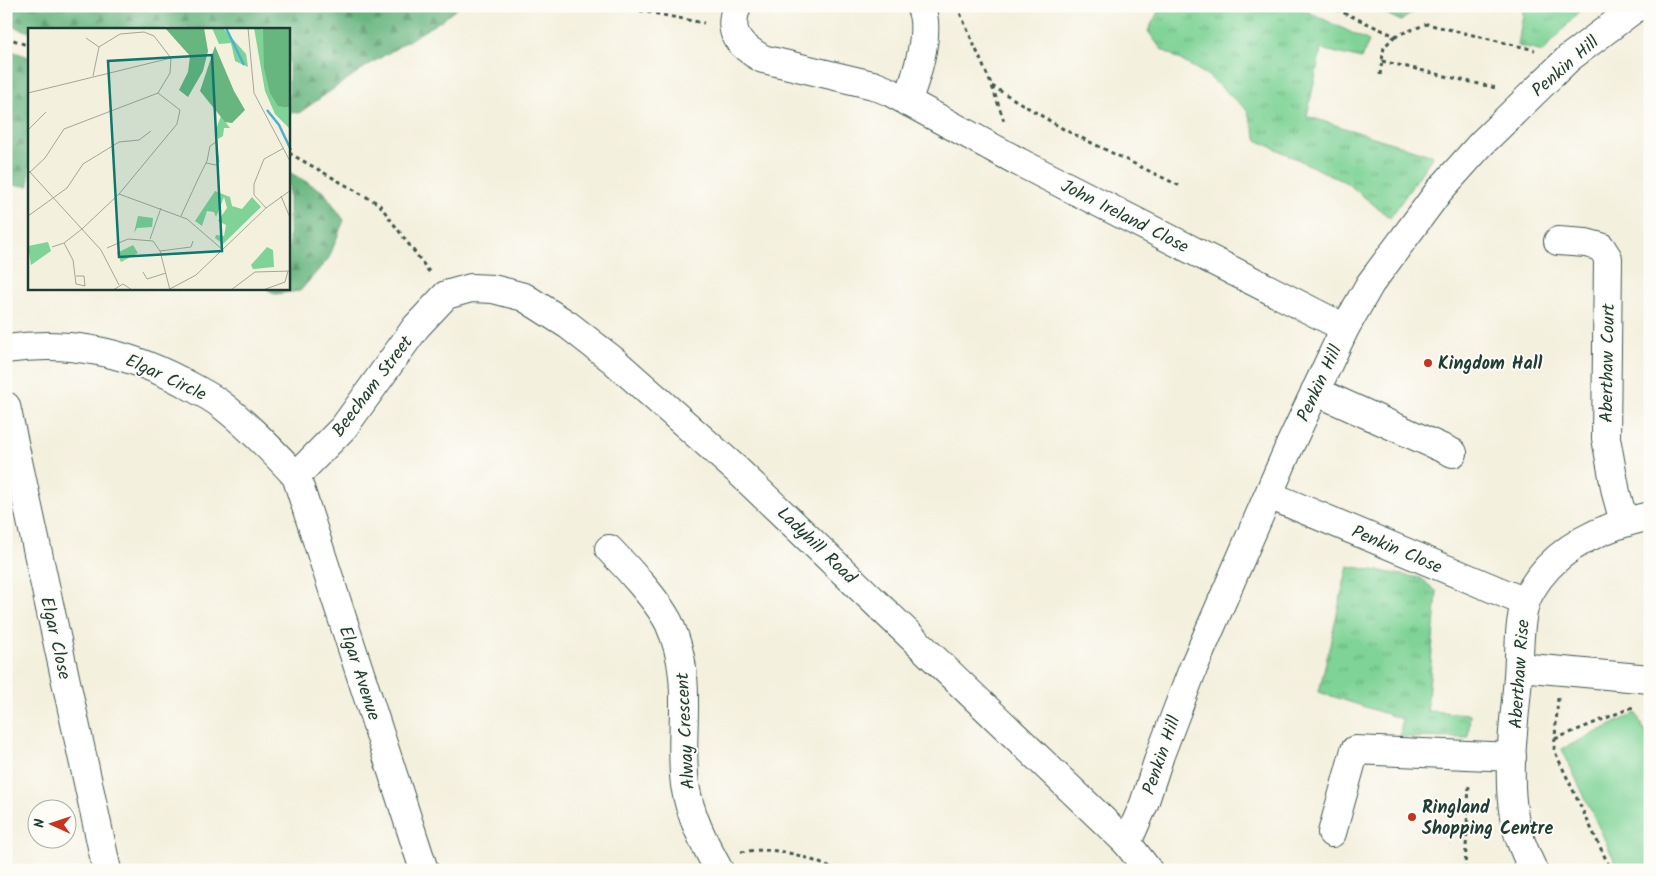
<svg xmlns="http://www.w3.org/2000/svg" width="1656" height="876" viewBox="0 0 1656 876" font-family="Kalam,sans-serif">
<defs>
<pattern id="grass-tufts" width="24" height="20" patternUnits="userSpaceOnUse" patternTransform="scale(1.25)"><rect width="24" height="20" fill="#7fd396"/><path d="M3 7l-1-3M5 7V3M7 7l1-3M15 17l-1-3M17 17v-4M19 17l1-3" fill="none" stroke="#67ac7b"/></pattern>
<pattern id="forest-firs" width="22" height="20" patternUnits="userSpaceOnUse" patternTransform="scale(1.25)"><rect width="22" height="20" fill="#67b57f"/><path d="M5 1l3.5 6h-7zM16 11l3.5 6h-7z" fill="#549469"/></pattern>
</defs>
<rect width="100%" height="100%" fill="#fdfcf7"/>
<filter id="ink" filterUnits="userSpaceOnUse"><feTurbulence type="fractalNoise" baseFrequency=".02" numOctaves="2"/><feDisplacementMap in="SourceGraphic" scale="10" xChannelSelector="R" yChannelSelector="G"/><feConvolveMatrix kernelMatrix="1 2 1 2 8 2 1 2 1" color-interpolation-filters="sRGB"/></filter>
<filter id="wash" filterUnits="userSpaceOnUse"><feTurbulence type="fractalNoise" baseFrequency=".0096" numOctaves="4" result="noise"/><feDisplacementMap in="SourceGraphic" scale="20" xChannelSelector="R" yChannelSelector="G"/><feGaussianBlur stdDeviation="1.12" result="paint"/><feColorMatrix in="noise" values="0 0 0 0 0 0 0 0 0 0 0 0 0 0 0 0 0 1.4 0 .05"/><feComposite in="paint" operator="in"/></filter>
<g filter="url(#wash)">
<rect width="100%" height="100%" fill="#f4f0de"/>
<g fill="url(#grass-tufts)" stroke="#4f8865">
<polygon points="1161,6 1230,6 1275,11 1280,6 1296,6 1369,41 1361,59 1321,49 1307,116 1433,156 1390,218 1347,183 1257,140 1247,110 1207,75 1161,49 1148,31"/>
<polygon points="1371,6 1421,6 1401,21"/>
<polygon points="1524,6 1584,6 1543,52 1518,46"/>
<polygon points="1348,566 1421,578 1437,592 1427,711 1470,714 1468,738 1400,737 1402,719 1319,692"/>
</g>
<g fill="url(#forest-firs)" stroke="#43795a">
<polygon points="6,6 460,6 442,20 359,71 299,113 289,112 289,29 29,29 29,32 6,24"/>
<polygon points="6,49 29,57 29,186 6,185"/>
<polygon points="289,172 324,192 344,220 329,258 300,291 275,294 267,289 289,289"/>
</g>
<polygon fill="#7fd396" stroke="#4f8865" points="1636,713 1650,742 1650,870 1619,870 1562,749"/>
</g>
<g filter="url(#ink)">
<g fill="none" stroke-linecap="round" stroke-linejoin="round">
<defs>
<g id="minor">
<path d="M737 6C726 34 740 46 763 59L873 85 890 92 1019 162 1345 328"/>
<path d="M907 102C916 78 932 29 920 6"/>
<polyline points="1558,241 1586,243 1601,247 1608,258 1606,438 1616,493 1624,522"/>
<path d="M6 349C74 339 133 354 192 387 201 392 211 397 219 403 247 424 272 450 296 476L424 870"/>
<polyline points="1315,391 1453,453"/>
<polyline points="6,406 107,870"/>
<polyline points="296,476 344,427 416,327 446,295 471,288 493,289 524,297 568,325 613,360 737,470 1127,843 1148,870"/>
<polyline points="1269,495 1525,602"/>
<path d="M609 549C627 567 658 601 669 623 695 680 678 729 685 785 690 816 704 843 719 870"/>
<polyline points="1519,667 1650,679"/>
<polyline points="1332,833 1355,750 1512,757"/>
<polyline points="1127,843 1144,804 1160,755 1194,666 1290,445 1345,328 1370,284 1439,191 1481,144 1569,58 1638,6"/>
<path d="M1533 870C1525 852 1517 835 1514 816 1506 771 1515 721 1518 676 1520 652 1518 628 1525 604 1527 596 1534 585 1539 578 1565 543 1609 525 1650 516"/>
</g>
</defs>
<use href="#minor" stroke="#3f584e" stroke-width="30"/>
<g stroke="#3f584e" stroke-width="3" stroke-dasharray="4 4" stroke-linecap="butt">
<polyline points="616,6 704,23"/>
<polyline points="957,6 992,86 1004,121"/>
<polyline points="1329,6 1395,36 1427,24 1535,50"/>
<polyline points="6,37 29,46"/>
<polyline points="1382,61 1496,88"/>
<polyline points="1380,75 1384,47 1395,36"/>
<polyline points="992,86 1065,130 1180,186"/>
<polyline points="289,153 379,204 430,273"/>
<polyline points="1558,698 1554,750 1611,870"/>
<polyline points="1555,739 1633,707"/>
<path d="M741 852C776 846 804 855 835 870"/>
<polyline points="1465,870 1469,783"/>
</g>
<use href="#minor" stroke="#fff" stroke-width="28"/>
</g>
</g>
<g fill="#c8321e" stroke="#fdfcf7" stroke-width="2">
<circle cx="1428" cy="363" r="5"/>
<circle cx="1412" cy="817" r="5"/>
</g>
<g text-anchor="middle" stroke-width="4" stroke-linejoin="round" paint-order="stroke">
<g font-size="18" fill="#1f3d34" stroke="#fdfcf7">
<text transform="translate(1565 66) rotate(-41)" y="6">Penkin Hill</text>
<text transform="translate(1125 216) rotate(27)" y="6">John Ireland Close</text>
<text transform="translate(1607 363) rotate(-89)" y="6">Aberthaw Court</text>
<text transform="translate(166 377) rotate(25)" y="6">Elgar Circle</text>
<text transform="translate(1319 383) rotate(-65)" y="6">Penkin Hill</text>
<text transform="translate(372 386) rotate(-53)" y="6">Beecham Street</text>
<text transform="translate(817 545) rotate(44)" y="6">Ladyhill Road</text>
<text transform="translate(1397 549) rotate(23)" y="6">Penkin Close</text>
<text transform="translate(56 638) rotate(77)" y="6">Elgar Close</text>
<text transform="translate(360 673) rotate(72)" y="6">Elgar Avenue</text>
<text transform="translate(1519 674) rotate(-86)" y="6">Aberthaw Rise</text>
<text transform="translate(685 731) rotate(-93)" y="6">Alway Crescent</text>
<text transform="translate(1161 755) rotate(-71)" y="6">Penkin Hill</text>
</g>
<g font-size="18" font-weight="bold" fill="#1f3d34" stroke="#fdfcf7" text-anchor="start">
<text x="1438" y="369">Kingdom Hall</text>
<text x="1422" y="813">Ringland<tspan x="1422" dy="21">Shopping Centre</tspan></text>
</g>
</g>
<g transform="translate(28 28)">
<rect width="262" height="262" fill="#f4f0de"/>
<path d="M184 0H195L218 26 220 39 207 33 203 15 191 16ZM226 0 237 2 259 80H262V101L247 86 237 63ZM193 88 202 100H196L195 108 190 111 188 101ZM187 163 202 169 204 178 214 181 224 169 233 179 195 216 187 210 188 207 196 208 198 197 190 193 199 180 196 169 188 189 186 184 179 183 174 198 167 193ZM110 188 125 190 124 199 109 200 106 205ZM20 214 23 223 3 237 0 218Z" fill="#7fd396"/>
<path d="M137 0H176L180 23 175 43 160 69 151 62 160 44 162 28ZM235 0H262V80L250 78 242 65 236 40ZM187 18 206 63 217 82 204 95 197 94 172 63Z" fill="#67b57f"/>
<path d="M239 219 245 222 246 239 225 241 223 237Z" fill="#7fd396"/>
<path d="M105 217 110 225 93 234 89 225Z" fill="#7fd396"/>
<path fill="none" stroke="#4fafce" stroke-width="2.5" d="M198 0 216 37M239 82 251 97 263 122"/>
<path fill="none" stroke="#9fa89a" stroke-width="1" d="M220 0 226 65 263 135M58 10 71 19M0 65 143 30M0 102 18 84M0 142 73 222 91 257M0 146 17 130 36 101 130 65 142 45 143 30 126 8 116 4 92 6 71 19 65 48M91 166 159 191 195 222M253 168 263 192M238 180 226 167V156L236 131 256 120M0 188 39 160 55 136 91 114 111 112 123 103M153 188 171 149 179 133 182 118 188 114 191 134 188 137 178 135M122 211 133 180M36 215 45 232 48 256 57 258 56 248H48M24 219 36 215 54 201 91 166 149 96 152 82 130 65M79 220 100 211 125 213 132 223 142 262M132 223 163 219 165 213M115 244 119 251 138 245M85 262 95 256 104 262M140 262 168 247 238 180 263 162M203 262 227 244 263 243M235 262 257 254 260 243"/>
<path fill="#0f766e" fill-opacity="0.15" stroke="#0f766e" stroke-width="2.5" d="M184 27 194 223 91 229 80 33Z"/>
<rect width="262" height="262" fill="none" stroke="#1f3d34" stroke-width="2.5"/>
</g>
<rect width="1656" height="876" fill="none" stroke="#fdfcf7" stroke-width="25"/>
<g transform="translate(52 824) rotate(273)"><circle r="24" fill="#fdfcf7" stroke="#a4b0a9"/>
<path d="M0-4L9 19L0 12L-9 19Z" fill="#c8321e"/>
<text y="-8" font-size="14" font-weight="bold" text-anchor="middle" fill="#1f3d34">N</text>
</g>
</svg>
